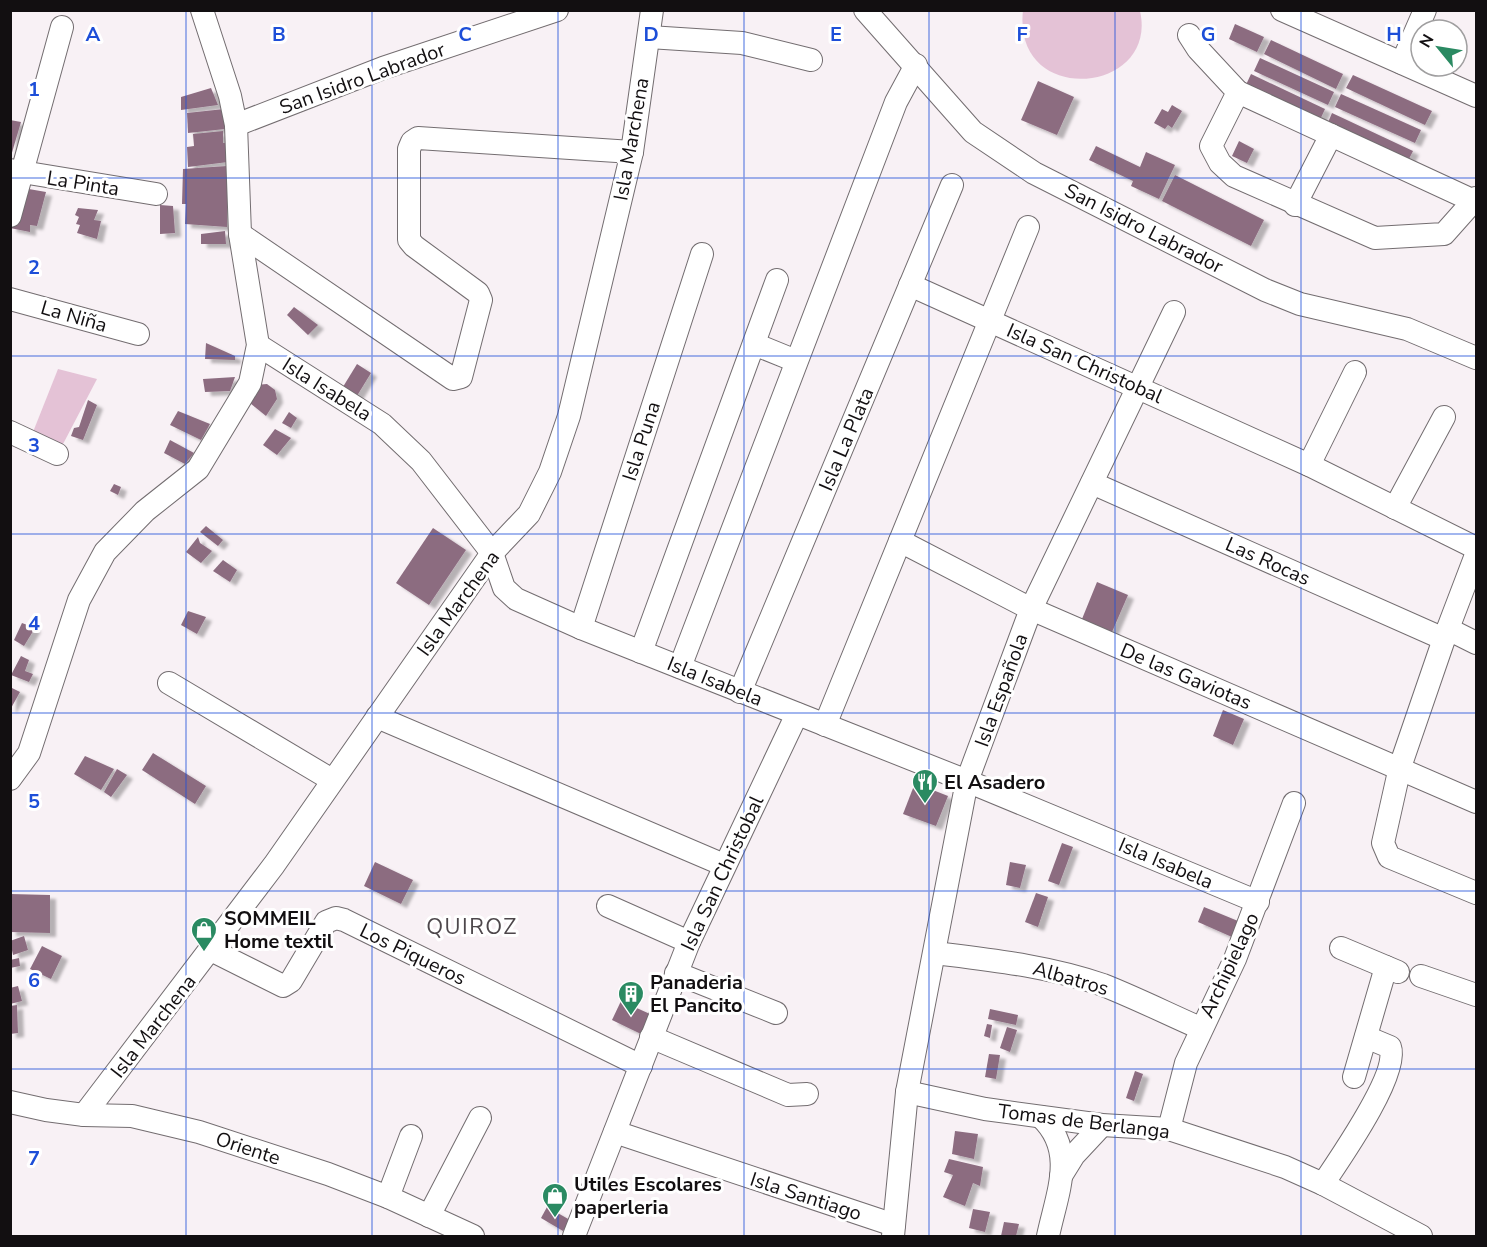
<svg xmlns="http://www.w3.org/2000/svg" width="1487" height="1247" viewBox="0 0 1487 1247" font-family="'Nunito Sans',sans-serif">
<defs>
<filter id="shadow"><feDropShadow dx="6" dy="4" stdDeviation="1.5" flood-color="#0004"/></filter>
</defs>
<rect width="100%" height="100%" fill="#f8f1f5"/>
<g fill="#e4c2d6">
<path d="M1023 10 1140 11C1159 94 1012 109 1023 10Z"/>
<polygon points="58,369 97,379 62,446 33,432"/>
</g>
<g fill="#8c6c80" filter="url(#shadow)">
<polygon points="1235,24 1264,37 1257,52 1229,39"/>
<polygon points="1271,40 1343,74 1336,89 1264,54"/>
<polygon points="1260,58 1334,92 1328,105 1254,71"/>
<polygon points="1251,74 1325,109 1319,122 1245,87"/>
<polygon points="1353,75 1432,111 1425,125 1346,88"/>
<polygon points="1038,81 1074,97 1057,135 1021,120"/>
<polygon points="211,88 218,105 181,110 181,97"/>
<polygon points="1341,94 1421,130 1415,143 1335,107"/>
<polygon points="1172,105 1182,111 1172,128 1168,125 1165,129 1154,123 1162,109 1168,112"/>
<polygon points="224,109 225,129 188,133 187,113"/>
<polygon points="1332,113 1413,151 1406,165 1326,127"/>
<polygon points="10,120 21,122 11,156 10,156"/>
<polygon points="223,131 223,143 227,143 228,162 188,167 187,147 194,146 193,134"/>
<polygon points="1239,141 1254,149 1247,163 1232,156"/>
<polygon points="1096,146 1140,167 1146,152 1175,165 1159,199 1131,186 1133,181 1089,160"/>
<polygon points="227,166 227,227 185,224 186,204 182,204 183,169"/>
<polygon points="1175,175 1264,220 1251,246 1162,201"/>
<polygon points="23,188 46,192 37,226 30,225 30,232 10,228"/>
<polygon points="160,205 173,206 175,233 160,234"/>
<polygon points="78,208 98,210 94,220 101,221 97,239 77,233 80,225 76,224 79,217 75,215"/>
<polygon points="225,231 226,244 201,244 201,234"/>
<polygon points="294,307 318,325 308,335 287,315"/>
<polygon points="206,343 235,356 235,360 205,359"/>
<polygon points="357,364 371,373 352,404 338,395"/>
<polygon points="235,377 230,391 205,392 203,379"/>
<polygon points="267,384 275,390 277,399 266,416 250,403 255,385"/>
<polygon points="88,400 97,405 83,440 71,436 74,428 79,427"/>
<polygon points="178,411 210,424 201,440 170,425"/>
<polygon points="289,412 297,418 291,428 282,423"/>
<polygon points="275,429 291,438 277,455 263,445"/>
<polygon points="170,440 194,453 185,464 164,453"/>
<polygon points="114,484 121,487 118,495 110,491"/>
<polygon points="206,526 223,540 218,546 200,532"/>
<polygon points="433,528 466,550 429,605 396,583"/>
<polygon points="198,537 200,543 212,551 201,563 186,552"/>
<polygon points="223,560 237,570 230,582 213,571"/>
<polygon points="1097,582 1128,595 1112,632 1082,619"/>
<polygon points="188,611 206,617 197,634 181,625"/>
<polygon points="22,623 35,628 24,646 14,640"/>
<polygon points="21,656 29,660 25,671 33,674 29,682 11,675"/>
<polygon points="10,687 20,692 10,710"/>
<polygon points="1223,710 1244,719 1233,745 1213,736"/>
<polygon points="153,753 206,786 195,804 142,770"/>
<polygon points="85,756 114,769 101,790 74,774"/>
<polygon points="117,769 127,775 111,797 104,792"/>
<polygon points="915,783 948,796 936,826 903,814"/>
<polygon points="1062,843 1073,847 1059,885 1048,881"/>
<polygon points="375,862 413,880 401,904 364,886"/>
<polygon points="1010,862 1026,865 1020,888 1006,885"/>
<polygon points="1036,893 1048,897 1038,927 1025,922"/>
<polygon points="10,894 50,895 50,933 10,932"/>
<polygon points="1204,907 1238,921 1232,937 1198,922"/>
<polygon points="24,936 28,950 13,955 10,941"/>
<polygon points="42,946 62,956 51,979 30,969"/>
<polygon points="19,958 20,966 10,968 10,960"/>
<polygon points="18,986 22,1001 10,1004 10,988"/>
<polygon points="621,1001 650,1014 641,1034 612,1020"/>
<polygon points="17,1005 18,1033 10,1034 10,1006"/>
<polygon points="990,1009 1018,1015 1016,1025 988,1019"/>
<polygon points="987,1024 992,1025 990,1038 984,1036"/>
<polygon points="1007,1027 1017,1030 1010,1052 1000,1048"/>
<polygon points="989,1054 1000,1055 996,1079 985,1077"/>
<polygon points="1135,1071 1143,1074 1134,1101 1126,1098"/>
<polygon points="955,1131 978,1134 974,1159 952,1154"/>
<polygon points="949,1159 983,1167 980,1186 973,1183 965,1206 943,1197 953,1175 944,1172"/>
<polygon points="547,1207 570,1220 563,1231 541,1218"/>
<polygon points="973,1209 990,1212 985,1232 969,1228"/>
<polygon points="1004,1222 1019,1224 1016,1236 1001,1236"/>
</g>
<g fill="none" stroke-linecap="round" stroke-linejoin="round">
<defs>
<g id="minor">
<polyline points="865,10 973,132 1034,173 1265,290 1300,304 1407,329 1476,358"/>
<polyline points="1282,10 1476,96"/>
<polyline points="1189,35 1198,49 1238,92 1211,146 1220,163 1234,176 1375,238 1444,234 1476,198"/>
<polyline points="649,37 742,43 811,60"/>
<polyline points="1402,63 1425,10"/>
<polyline points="1238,92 1476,202"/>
<polyline points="236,125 383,68 557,10"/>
<polyline points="10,170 156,194"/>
<polyline points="1295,205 1331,135"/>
<polyline points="10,216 62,27"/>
<polyline points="240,234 453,379 461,377 481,300 478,293 414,246 409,240 409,149 412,142 418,138 632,152"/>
<polyline points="910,285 1309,465 1476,548"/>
<polyline points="10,299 138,334"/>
<polyline points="754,344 796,361"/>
<polyline points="258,345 382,424 421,461 492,553 504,588 516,599 581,628 967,781 1258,902"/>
<polyline points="10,432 57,454"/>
<polyline points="1309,465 1355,372"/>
<polyline points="1092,483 1444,639"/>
<polyline points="1395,508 1444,417"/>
<polyline points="900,541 1031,609 1476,802"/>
<polyline points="1476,555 1444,639 1400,767 1383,843 1389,857 1476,893"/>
<polyline points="581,628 702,254"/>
<polyline points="1448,629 1476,643"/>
<polyline points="641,652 777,280"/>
<polyline points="680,667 896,102 916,65"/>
<polyline points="169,683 332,780"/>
<polyline points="740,692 952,185"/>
<polyline points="377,717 724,865"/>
<polyline points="825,725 1028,227"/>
<polyline points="10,779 29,753 79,600 105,552 145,511 198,469 250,383 258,345 240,234 236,125 230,96 202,10"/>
<polyline points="608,906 689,942"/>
<polyline points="1341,948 1398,972"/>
<polyline points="211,950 283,986 291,981 326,922 336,918 344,920 641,1066"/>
<path d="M935 953C991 960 1049 966 1103 985 1136 998 1168 1014 1200 1028"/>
<polyline points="676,973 776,1013"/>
<polyline points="1421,976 1476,995"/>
<polyline points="651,1037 788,1095 807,1094"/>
<polyline points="1354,1077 1386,967"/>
<polyline points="907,1092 985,1109 1102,1125 1169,1129 1285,1167 1323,1184 1421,1236"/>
<polyline points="10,1102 46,1110 84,1115 132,1116 199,1132 328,1174 388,1197 473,1236"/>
<polyline points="84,1115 274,865 492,553 529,514 550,472 569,416 632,152 652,10"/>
<path d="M1041 1117C1077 1151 1057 1193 1048 1236"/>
<polyline points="1169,1129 1186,1063 1235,959 1294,803"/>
<polyline points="615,1132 894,1225"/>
<polyline points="1061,1176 1074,1155 1102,1125"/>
<path d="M1323 1184C1339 1160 1400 1073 1390 1047L1366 1037"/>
<polyline points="388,1197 411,1136"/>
<polyline points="429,1216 480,1118"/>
<polyline points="574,1236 689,942 797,714"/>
<polyline points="893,1236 907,1092 967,781 1031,609 1174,312"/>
</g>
</defs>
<use href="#minor" stroke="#736d70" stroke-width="24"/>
<use href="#minor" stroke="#fff" stroke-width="22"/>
</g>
<path fill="none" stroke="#1d4ed8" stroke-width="1.5" stroke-opacity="0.55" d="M186 10V1236M372 10V1236M558 10V1236M744 10V1236M929 10V1236M1115 10V1236M1301 10V1236M10 178H1476M10 356H1476M10 534H1476M10 713H1476M10 891H1476M10 1069H1476"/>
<defs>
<symbol id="restaurant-pin" viewBox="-11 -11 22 30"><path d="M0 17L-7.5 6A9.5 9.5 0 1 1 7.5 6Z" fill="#2a8a62" stroke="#fff"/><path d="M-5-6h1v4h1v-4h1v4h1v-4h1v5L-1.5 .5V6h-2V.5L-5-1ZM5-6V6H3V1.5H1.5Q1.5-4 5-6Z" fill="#fff"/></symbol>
<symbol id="shop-pin" viewBox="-11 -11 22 30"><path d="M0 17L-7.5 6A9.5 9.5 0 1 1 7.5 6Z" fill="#2a8a62" stroke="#fff"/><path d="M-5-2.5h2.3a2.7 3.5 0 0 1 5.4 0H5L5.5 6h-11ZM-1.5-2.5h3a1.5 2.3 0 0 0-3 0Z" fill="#fff"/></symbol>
<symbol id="building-pin" viewBox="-11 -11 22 30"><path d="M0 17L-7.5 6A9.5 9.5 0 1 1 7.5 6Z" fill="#2a8a62" stroke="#fff"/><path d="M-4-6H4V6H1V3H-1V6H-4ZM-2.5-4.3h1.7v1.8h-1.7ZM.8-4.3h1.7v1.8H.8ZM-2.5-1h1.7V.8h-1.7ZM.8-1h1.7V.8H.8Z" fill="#fff"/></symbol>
</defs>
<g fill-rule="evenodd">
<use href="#restaurant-pin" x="910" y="767" width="30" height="40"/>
<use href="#shop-pin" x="189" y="915" width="30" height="40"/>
<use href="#building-pin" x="616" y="979" width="30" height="40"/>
<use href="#shop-pin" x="540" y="1181" width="30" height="40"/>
</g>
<g text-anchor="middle" stroke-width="6" stroke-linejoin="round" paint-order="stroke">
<g font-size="20" fill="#120f11" stroke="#fff">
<text transform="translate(362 78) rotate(-20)" y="7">San Isidro Labrador</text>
<text transform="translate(631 139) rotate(-80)" y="7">Isla Marchena</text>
<text transform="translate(83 183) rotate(9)" y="7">La Pinta</text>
<text transform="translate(1144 228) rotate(27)" y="7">San Isidro Labrador</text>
<text transform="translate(74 316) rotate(16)" y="7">La Niña</text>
<text transform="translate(1085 363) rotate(24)" y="7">Isla San Christobal</text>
<text transform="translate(327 389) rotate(32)" y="7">Isla Isabela</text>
<text transform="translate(846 439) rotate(-67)" y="7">Isla La Plata</text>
<text transform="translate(641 441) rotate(-72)" y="7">Isla Puna</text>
<text transform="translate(1268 561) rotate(24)" y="7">Las Rocas</text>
<text transform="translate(458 603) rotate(-54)" y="7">Isla Marchena</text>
<text transform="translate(1186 676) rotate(23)" y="7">De las Gaviotas</text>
<text transform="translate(715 681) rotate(22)" y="7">Isla Isabela</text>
<text transform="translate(1001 690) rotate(-70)" y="7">Isla Española</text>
<text transform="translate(1166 863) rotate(23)" y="7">Isla Isabela</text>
<text transform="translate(722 873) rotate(-65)" y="7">Isla San Christobal</text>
<text transform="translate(413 954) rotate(26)" y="7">Los Piqueros</text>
<text transform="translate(1229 965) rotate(-65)" y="7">Archipielago</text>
<text transform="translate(1071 978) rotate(16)" y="7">Albatros</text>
<text transform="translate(153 1026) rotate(-52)" y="7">Isla Marchena</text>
<text transform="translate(1084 1121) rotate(7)" y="7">Tomas de Berlanga</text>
<text transform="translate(248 1148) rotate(18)" y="7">Oriente</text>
<text transform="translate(806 1196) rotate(18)" y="7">Isla Santiago</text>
</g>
<g font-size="20" font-weight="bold" fill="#120f11" stroke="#fff" text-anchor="start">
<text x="944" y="789">El Asadero</text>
<text x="224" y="925">SOMMEIL<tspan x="224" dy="23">Home textil</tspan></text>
<text x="650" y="989">Panaderia<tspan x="650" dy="23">El Pancito</tspan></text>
<text x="574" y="1191">Utiles Escolares<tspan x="574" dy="23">paperleria</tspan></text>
</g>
<g font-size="22" letter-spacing="1.5" fill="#4d474b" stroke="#fff">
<text x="472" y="934">QUIROZ</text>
</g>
</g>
<g font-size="20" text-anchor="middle" font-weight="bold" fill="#1d4ed8" stroke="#fff" stroke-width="6" stroke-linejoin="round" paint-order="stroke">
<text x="93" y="41">A</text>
<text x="279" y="41">B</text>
<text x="465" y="41">C</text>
<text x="651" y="41">D</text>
<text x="836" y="41">E</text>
<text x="1022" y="41">F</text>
<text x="1208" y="41">G</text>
<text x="1394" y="41">H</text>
<text x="34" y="96">1</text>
<text x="34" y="274">2</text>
<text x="34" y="452">3</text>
<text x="34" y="630">4</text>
<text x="34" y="808">5</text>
<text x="34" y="987">6</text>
<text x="34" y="1165">7</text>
</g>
<rect width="1487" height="1247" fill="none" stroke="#120f11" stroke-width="24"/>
<g transform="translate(1439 48) rotate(300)"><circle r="28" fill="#ffffff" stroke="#a09fa0" stroke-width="1.5"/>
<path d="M0-4.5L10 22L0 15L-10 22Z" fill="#2a8a62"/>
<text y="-9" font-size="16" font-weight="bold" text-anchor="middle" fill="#120f11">N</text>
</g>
</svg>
